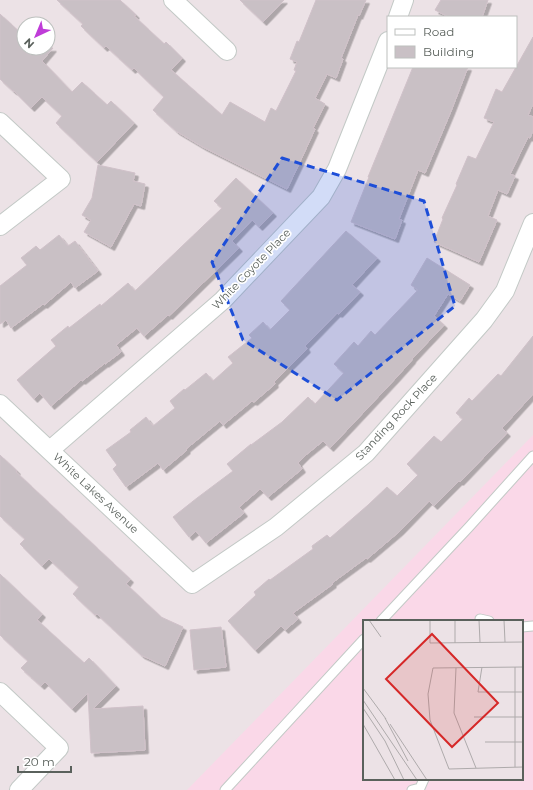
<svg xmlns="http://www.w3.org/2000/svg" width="533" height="790" viewBox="0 0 533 790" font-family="Montserrat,sans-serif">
<defs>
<filter id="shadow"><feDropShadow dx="3.5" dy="3.5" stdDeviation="0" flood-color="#0004"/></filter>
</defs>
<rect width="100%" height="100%" fill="#ece2e6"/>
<path fill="#fad8e8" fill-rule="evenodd" d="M533 435V790H187ZM364 621H522V779H364Z"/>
<g fill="#c9c0c5" stroke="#d0c1c9" filter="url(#shadow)">
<polygon points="57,0 120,0 136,15 134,16 164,44 166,42 182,58 171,70 222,115 230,102 265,122 271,108 276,111 296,71 294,70 297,62 290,59 297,41 299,42 316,0 366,0 359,16 358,15 341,58 343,59 336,78 327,74 315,98 325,104 313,128 315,129 298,166 287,189 203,147 176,131 153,110 164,97 134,68 132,70 106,46 104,48 81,26 83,24"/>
<polygon points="240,0 284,0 263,22"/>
<polygon points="441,0 488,0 482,17 449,17 435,10"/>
<polygon points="0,14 24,36 24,48 53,48 42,61 72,92 82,82 107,105 111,101 134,123 97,162 56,123 62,116 42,97 31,108 14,91 13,91 0,79"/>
<polygon points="533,37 533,104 528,115 533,117 533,130 530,138 528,137 510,174 515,176 507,194 498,190 488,216 497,220 479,262 434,242 443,219 442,218 457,185 456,184 468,156 476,159 494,122 484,118 496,89 502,92"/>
<polygon points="413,67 468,67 451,111 425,173 418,170 399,219 402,220 395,239 351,222 369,177 368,177"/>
<polygon points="98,165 135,173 133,181 145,184 141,206 134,204 111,247 84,232 91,220 82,215 92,198"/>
<polygon points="236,178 273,213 259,227 252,220 232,241 239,248 169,316 168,315 144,336 137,328 116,345 121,352 105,364 105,363 82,381 81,380 51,406 40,393 34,399 17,380 56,346 51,340 68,326 69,328 100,304 101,306 128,283 135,291 222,208 214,201"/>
<polygon points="346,231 377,258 352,285 360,292 339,314 337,313 305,346 307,349 274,382 275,384 254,402 252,401 223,425 220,421 186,449 187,450 163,470 158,463 126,487 113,469 117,465 106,450 131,432 130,430 146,417 153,426 175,408 170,401 184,389 185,390 206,373 213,381 233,363 228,357 252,338 249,335 263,322 270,330 290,310 281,301"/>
<polygon points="59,235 68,246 75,241 98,271 75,288 71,282 44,305 43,304 11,328 6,320 0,324 0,286 27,265 21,258 36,246 40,250"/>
<polygon points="427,258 470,285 460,301 448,294 434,316 444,325 412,359 412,360 394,380 330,448 323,441 307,454 298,463 302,469 268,497 260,489 239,507 244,513 206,543 196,531 189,537 173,517 197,498 233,471 227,464 251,444 251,445 282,422 308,397 315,404 344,373 334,364 354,342 358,346 371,331 375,335 418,290 411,285"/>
<polygon points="533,336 533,394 502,428 507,433 460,482 459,481 434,506 429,501 400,531 367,559 366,558 332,583 333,584 293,613 298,619 285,630 281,626 255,650 228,621 256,595 254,592 269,579 270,580 313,549 312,546 327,535 330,538 368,505 387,487 397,496 418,475 407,464 434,436 441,442 463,419 456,413 469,398 472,401 498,374 501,376"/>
<polygon points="0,455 17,471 16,472 130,579 126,584 161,617 183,627 165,666 141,655 97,614 95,615 73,594 79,587 49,559 42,566 20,544 25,539 0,516"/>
<polygon points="0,574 42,614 37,620 84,663 89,658 116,686 93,709 143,706 145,750 91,753 88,693 72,709 45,682 41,686 21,668 28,661 0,635"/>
<polygon points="221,627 226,667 194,670 190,630"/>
</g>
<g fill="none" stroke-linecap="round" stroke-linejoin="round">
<defs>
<g id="lane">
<polyline points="381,621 469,527 533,456"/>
<polyline points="480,621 480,619 489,621"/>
<polyline points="522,627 533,626"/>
<polyline points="225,790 364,639"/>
<polyline points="412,790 420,788 424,779"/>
</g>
<g id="street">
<polyline points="173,0 227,51"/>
<polyline points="398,17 404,0"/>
<polyline points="0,122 61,179 0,226"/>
<polyline points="0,404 192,584 276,527 366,453 484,320 505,291 533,223"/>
<polyline points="50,450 223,300 321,197 337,169 388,41"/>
<polyline points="0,692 59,748 19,790"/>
</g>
</defs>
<use href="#lane" stroke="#c3c9c6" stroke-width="11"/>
<use href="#street" stroke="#c3c9c6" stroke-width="20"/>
<use href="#lane" stroke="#fff" stroke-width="9"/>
<use href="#street" stroke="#fff" stroke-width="18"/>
</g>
<path fill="#1d4ed8" fill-opacity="0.2" stroke="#1d4ed8" stroke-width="3" stroke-dasharray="8 5" stroke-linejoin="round" d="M282 158 424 201 455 306 337 400 243 340 212 262Z"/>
<g text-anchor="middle" stroke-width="3.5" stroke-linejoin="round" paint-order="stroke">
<g font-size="11" fill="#5a615c" stroke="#fff">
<text transform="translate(251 269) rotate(-46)" y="4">White Coyote Place</text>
<text transform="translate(396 417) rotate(-47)" y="4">Standing Rock Place</text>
<text transform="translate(96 493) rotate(43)" y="4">White Lakes Avenue</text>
</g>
</g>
<g transform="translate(363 620)">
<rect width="160" height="160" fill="#ece2e6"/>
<path fill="none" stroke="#aeaaab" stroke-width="1" d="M6 0 18 17M67 0V23L160 22M92 0V23M116 0 117 22M141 0 142 22M119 47 115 72H160M152 47V147M160 47 70 48 65 74 67 100 86 149 160 147M93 48 91 93 113 148M0 68 23 99M0 80 54 160M0 88 22 121 41 160M111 97H160M22 98 45 141M0 104 32 160M27 104 64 160M122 122H160"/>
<path fill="#d62828" fill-opacity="0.15" stroke="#d62828" stroke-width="2" d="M69 14 135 83 89 127 23 59Z"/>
<rect width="160" height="160" fill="none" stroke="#5a615c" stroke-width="2"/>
</g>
<rect x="387" y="16" width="130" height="52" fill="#ffffff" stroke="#bdc0be"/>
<rect x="395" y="29" width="20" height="6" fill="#ffffff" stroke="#bdc0be"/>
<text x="423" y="36" font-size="12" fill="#5a615c">Road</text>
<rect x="395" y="46" width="20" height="12" fill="#c9c0c5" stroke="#bdc0be"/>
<text x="423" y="56" font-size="12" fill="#5a615c">Building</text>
<g transform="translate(36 36) rotate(224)"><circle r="19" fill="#ffffff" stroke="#bdc0be"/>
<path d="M0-3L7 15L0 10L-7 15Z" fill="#bf3cd8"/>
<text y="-6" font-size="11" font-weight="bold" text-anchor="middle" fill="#5a615c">N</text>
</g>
<path d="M18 766v6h53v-6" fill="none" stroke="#5a615c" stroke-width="2"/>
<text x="24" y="766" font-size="12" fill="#5a615c" stroke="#ffffff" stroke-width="3" paint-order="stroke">20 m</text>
</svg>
